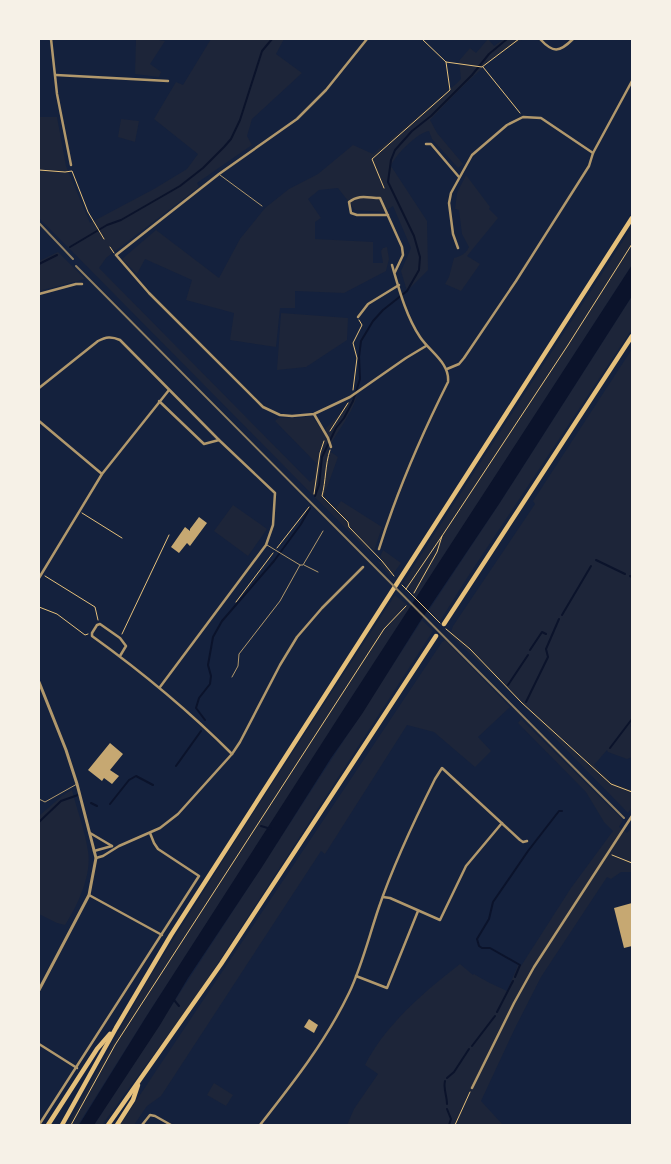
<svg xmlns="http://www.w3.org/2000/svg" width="671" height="1164" viewBox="0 0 671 1164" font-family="'Golos Text',sans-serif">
<rect width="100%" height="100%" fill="#14213d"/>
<g fill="#1d2539">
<polygon points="136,39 153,39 165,41 150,64 161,72 159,77 135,74"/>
<path d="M211 39H284L276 54 302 73 252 119 247 136 252 145 197 183 199 187 106 258 99 268 310 482 314 478 316 463 275 421 278 418H298L312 416 325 435 326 428 339 415 347 403 357 396C351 416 337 431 328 450L338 457 324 496 336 508 341 501 382 527 374 551 371 547 368 549 372 555 39 218V117H57L66 166 90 223 154 189 187 169 198 154 154 119 176 82 183 85Z"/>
<path d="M488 39 494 46 504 39H523C487 59 458 91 430 120L437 133 463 164 458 168 432 139 429 131C418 132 394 156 391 166L427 221 428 270 407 291 401 271 411 248 393 206 384 212 355 210 338 188 319 190 308 199 321 218 315 222V239L373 242V263H383L381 251 383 248 387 247 389 259 386 271 344 293 295 291V308H280L276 347 230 340 234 313 186 300 192 280 145 259 137 274 122 259 156 230 219 278 240 239 265 208 289 189 318 174 353 145 373 154 456 84 461 79 459 61 470 48 476 53Z"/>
<polygon points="121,119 139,121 135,142 118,137"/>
<path d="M466 175 490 207 489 209 498 218 467 256 480 264 461 291 445 284 449 277 454 258C461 256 466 254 469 247L462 234 459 210 455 209 457 193Z"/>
<polygon points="632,227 632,265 417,598 403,583"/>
<polygon points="58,252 85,279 39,291 39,261"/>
<polygon points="632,296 632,329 467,578 440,621 429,610 499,504"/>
<polygon points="281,313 348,318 347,340 306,367 277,370"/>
<polygon points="632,349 632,722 630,726 632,728 632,757 627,759 608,752 607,750 594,765 612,783 632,790 632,807 628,813 509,691 450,635 453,626 535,504 533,501"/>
<polygon points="233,505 267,529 248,556 214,531"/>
<polygon points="383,550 401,563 393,574 390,576 377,561 381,562 383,560 380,557"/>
<polygon points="395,595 411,608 146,1017 78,1125 67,1125 146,983 241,832"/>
<polygon points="422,620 433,631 196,997 102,1125 94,1125"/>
<path d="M445 640 510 707 478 737 491 751 475 767 434 732 407 725 325 854 321 851 161 1096 147 1106 134 1125H120C227 964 335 803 442 642Z"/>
<path d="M521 719 623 820 619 827 627 833 631 828 632 829V872H621L611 879 607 877 541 977 515 1028 481 1101 503 1125H347L354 1109 378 1074 365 1065C386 1024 424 992 460 964L473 975 474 974C485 981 494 985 507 991L518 965 521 966 571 888 613 831 604 822 586 792 518 723Z"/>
<path d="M72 790C77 810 85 831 88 851 92 875 78 905 65 925L57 923 39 914V816L62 796Z"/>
<polygon points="214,1083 233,1095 226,1106 207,1095"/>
</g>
<polygon fill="#0b132b" points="632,265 632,296 499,504 419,623 362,714 331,758 262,867 188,978 160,1025 94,1125 79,1125 146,1017 347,704"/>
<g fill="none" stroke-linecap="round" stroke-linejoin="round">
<g stroke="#0b132b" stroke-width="2">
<polyline points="70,247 107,225 121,220 180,186 203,168 224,147 231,139 240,120 262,51 272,39"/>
<polyline points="39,264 57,255"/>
<polyline points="315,496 319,485 322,457 336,428 344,418 353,401 360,379 359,357 361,341 373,321 383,310 407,291 419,270 420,257 414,236 388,182 391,160 395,150 412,131 431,116 472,75 489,54 507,39"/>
<polyline points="596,560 625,574"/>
<polyline points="630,576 632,577"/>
<polyline points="562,615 591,566"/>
<polyline points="530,650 542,632 546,634"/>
<polyline points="508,685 528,655"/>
<polyline points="526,702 548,657 546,649 559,619"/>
<polyline points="205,720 196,708 199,698 210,684 211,676 208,665 213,637 222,621 274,561 301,524 310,508"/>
<polyline points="610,748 632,719"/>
<polyline points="176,766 201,731"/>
<polyline points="91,803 97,806"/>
<polyline points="110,804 129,780 136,776 153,785"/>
<polyline points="39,822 61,801 78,795"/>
<polyline points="261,826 271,829"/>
<polyline points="515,977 520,965 490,948 482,948 479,946 477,939 489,919 493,902 528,851 559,811 562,811"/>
<polyline points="174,1000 179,1006"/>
<polyline points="497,1012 513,981"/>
<polyline points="472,1046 495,1016"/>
<polyline points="447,1078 454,1072 469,1049"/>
<path d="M445 1081C443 1088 447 1096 447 1104"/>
<polyline points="447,1109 451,1119 449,1125"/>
</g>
</g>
<g fill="#c6a872">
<polygon points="199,517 207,523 190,546 187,543 179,553 171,547 185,527 190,531 190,529"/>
<polygon points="110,743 123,754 110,770 119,776 112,784 104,778 102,781 88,770"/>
<polygon points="632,903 632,946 624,948 614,908"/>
<polygon points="309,1019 318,1025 314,1033 304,1027"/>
</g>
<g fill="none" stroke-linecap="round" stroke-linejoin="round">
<g stroke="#e5c07b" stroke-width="1">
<polyline points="422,39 446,62 482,67 519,39"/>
<polyline points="483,67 520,113"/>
<polyline points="39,170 65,172 72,171 88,212 104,239"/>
<polyline points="384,188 372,159 450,90 446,62"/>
<polyline points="110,247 114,253"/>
<polyline points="353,390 357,358 353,343 362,325 359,320"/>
<polyline points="330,431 348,403"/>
<path d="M330 450C325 465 326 481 322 496L348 522 349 527 382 561 394 576"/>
<polyline points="314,494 320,453 324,441"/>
<polyline points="82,513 122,538"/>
<polyline points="277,548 309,507"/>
<polyline points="45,576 95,607 98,620"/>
<polyline points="402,585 440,623"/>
<polyline points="406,589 442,536"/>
<polyline points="414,593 437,552 442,536 568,345 632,244"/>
<polyline points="236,602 273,553"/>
<polyline points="39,607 57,614 85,635 88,634"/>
<polyline points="446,629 470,649 522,703 611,784 632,792"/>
<polyline points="122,634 169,535"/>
<polyline points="612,855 632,863"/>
<polyline points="71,1125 115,1045 384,629 406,606"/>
<polyline points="455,1125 470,1092"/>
</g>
<g stroke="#b1986c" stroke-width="1">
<polyline points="220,175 262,206"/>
<polyline points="267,545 300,565"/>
<polyline points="304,565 318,572"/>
<polyline points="232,677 238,666 239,654 280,601 300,565 303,565 323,531"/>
<polyline points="39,799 45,802 77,784"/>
</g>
<g stroke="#b1986c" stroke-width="2.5">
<polyline points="51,39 57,94 71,165"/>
<polyline points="367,39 326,90 297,119 219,174 116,255 149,293 263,407 280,415 292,416 314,414 350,397 406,358 426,346"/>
<path d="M540 39C553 53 559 53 573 39"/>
<polyline points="56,75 168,81"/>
<polyline points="426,144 431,144 459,177"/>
<path d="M388 215H357L351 213 349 202C359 194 368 198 380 198L402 247 403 255 395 272"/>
<polyline points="458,248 453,234 449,203 451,193 472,155 507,125 523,117 541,118 593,153"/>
<polyline points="39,294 76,284 82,284"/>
<polyline points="358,317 368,304 399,285"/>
<polyline points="447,369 459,364 464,358 516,281 589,166 593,153 632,81"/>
<path d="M39 388 98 341C106 337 111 336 120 340L219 440 275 493 273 525 266 545 160 687"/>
<polyline points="159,401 204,444 219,440"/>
<polyline points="314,414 328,438 331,447"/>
<polyline points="39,421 102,474"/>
<path d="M379 549C397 491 421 436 448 382 450 363 430 352 420 337 406 316 399 289 392 265"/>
<polyline points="39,578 102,474 169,390"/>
<path d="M120 656 126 646 120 638 100 624 97 625 92 633V636C142 672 188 710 232 754"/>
<polyline points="90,833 112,846"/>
<polyline points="94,851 112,846"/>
<polyline points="96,858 103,856 119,846 160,828 178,814 232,754 240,742 280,665 297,637 322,608 363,567"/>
<polyline points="89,895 162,935"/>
<polyline points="383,897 390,898 440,920 466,866 502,823"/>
<polyline points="356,976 387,988 418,911"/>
<polyline points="39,1044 77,1068"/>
<polyline points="472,1088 514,1003 534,967 632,816"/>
<polyline points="39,1125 199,876 158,849 154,843 150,833"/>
<polyline points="142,1125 150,1115 155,1116 171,1125"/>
<path d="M260 1125C293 1083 326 1041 349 993 362 966 369 936 379 907 394 863 414 821 435 779L442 768 520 840 523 842 527 841"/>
</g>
<polyline stroke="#b1986c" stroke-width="3" points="39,682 66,750 77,784 96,858 89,895 39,990"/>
<g stroke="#e5c07b" stroke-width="4.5">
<polyline points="444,624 632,336"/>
<polyline points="48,1125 97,1049 110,1034"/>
<polyline points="62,1125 116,1028 171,935 632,218"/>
<polyline points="108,1125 221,964 436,636"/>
<polyline points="117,1125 133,1100 138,1085"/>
</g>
<g stroke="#918062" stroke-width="2">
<polyline points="39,223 73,259"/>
<polyline points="76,266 624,818"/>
</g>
</g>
<rect width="671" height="1164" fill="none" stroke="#f6f1e7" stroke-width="80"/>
</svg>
